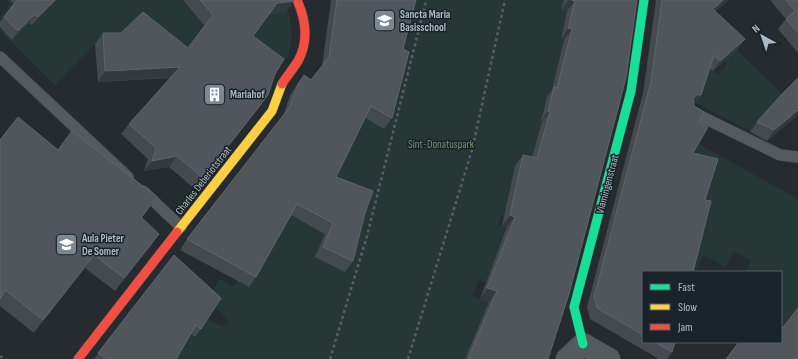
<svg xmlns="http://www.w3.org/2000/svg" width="798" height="359" viewBox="0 0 798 359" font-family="'Sofia Sans Condensed',sans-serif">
<rect width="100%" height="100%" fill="#252b2f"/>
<g fill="#263836">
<polygon points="7,0 183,0 187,5 235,0 193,56 113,44 95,44 55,85 0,31 0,16 11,4"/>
<path d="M284 0C291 17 295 38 288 55 285 61 281 66 278 71L257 55 242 51 271 12 275 13 282 12Z"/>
<polygon points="416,0 564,0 561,9 567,11 561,39 564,40 549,124 520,218 501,215 498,224 508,227 493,285 479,280 472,296 501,306 482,359 161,359 207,319 224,327 229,321 207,300 220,279 233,287 287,213 302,221 363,117 384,129 394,32 408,38"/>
<polygon points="737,50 784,96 754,133 690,100 711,69 718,75 727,64 724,61"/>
<polygon points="697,143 798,199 798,359 781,342 781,272 745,272 751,261 734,251 725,267 704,255 694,272 671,272 692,157"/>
</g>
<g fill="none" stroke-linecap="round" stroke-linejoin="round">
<defs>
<g id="lane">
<polyline points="0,57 128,177"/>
<polyline points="692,112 780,155 798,157"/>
<polyline points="143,191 181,227"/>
</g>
<polyline id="street" points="567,359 583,344 609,359"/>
<polyline id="fast" points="583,344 574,307 631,91 644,0"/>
<polyline id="slow" points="177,232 272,111 282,84"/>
<g id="jam">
<path d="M282 84C287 76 293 69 298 61 309 41 306 20 297 0"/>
<polyline points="78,359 177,232"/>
</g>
</defs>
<use href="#lane" stroke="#42474a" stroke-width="12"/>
<use href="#street" stroke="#42474a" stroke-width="23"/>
<use href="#fast" stroke="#42474a" stroke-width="10"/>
<use href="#slow" stroke="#42474a" stroke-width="10"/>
<use href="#jam" stroke="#42474a" stroke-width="10"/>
<g stroke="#585e62" stroke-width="2.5" stroke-dasharray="3 3" stroke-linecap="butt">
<polyline points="0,356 4,359"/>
<polyline points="330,359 367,236 425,5 427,0"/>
<polyline points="408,359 472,150 505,0"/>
</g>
<use href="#lane" stroke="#545a5e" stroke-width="11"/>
<use href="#street" stroke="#545a5e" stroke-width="22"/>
<use href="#fast" stroke="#16e098" stroke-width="9"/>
<use href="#slow" stroke="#ffcf43" stroke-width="9"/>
<use href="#jam" stroke="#f24e42" stroke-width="9"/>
</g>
<g fill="#454a4f">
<polygon points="10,0 56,0 52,5 32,25 29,23 12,40 0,27 0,22 14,4"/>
<polygon points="183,0 294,0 294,1 286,11 270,14 253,36 275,74 261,105 195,189 169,167 144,171 148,159 121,134 129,124 170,78 98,82 95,44 103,33 188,48 205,26"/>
<polygon points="330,0 416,0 403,49 392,118 384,129 365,118 336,177 365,213 353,261 345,272 315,257 325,234 291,215 256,277 249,287 180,250 187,239 283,117 290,95 304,75 311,80 322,66 331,1"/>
<polygon points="564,0 637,0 548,359 465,359 489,302 480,299 507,227 502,226 515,166 523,155 532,157 542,122 541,122 547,97 552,90 564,40 561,39 567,11 561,10"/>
<polygon points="656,0 729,0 715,11 745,39 737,50 713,71 710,69 701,95 694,105 699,122 693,153 643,272 643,342 675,342 672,352 667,359 659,359 590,319 587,307 643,93"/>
<polygon points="770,0 798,0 798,53 778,29 786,19"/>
<polygon points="798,115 767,141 750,132 757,122"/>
<polygon points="0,140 58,150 157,197 142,218 150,247 115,291 85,268 34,333 0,306"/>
<polygon points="174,255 201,329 195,337 191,334 176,359 94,359"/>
</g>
<g fill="#33393d">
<polygon points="55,0 56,0 52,5 32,25 38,17"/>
<polygon points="568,0 575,1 567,11 561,10"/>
<polygon points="723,0 729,0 705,20 713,9"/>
<polygon points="294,1 286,11 270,14 246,47 277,3"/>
<polygon points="35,14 29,23 12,40 18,31"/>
<polygon points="568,28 572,29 564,40 561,39"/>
<polygon points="745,39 737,50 713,71 720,61"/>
<polygon points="180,67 172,77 98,82 105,71"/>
<polygon points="268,95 261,105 195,189 203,178"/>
<polygon points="696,95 701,95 694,105 693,99"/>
<polygon points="798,110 798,115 767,141 774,130"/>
<polygon points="548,111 550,112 542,122 541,122"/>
<polygon points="177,156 169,167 144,171 152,161"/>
<polygon points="157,197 148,210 132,230 141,217"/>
<polygon points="510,215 515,217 507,227 502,226"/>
<polygon points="159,234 150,247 115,291 124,278"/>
<polygon points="94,255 85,268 34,333 43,320"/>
<polygon points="487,288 497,291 489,302 480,299"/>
</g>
<g fill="#50565b" stroke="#5f666b">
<polygon points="17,0 55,0 38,17 35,14 18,31 4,17"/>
<polygon points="200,0 294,0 294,1 277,3 253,36 284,59 275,74 268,95 203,178 177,156 152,161 156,148 129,124 180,67 105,71 103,33 121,33 143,12 188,48 213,15"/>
<polygon points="337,0 416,0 403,49 409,52 392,118 371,106 336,177 373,191 365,213 353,261 323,247 333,223 297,204 256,277 187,239 289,108 298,84 304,75 311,80 329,57"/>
<polygon points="572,0 637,0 626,78 569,294 548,359 468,359 497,291 487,288 515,217 510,215 523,155 537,158 550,112 548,111 554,87 557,88 572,29 568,28 575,1"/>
<polygon points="662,0 723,0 713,9 745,39 720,61 714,55 701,95 696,95 693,99 694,106 704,112 699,122 708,127 693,153 718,159 705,200 711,201 693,272 643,272 643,335 597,308 594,297 651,82"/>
<polygon points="786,0 798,0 798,33 786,19 795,11"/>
<polygon points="798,78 798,110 774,130 757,122 782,94"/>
<polygon points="18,117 58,150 72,131 157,197 141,217 159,234 124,278 94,255 43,320 5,290 0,299 0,140"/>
<polygon points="174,255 221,298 201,329 196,325 176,359 108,359 98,353"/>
<polygon points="798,308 798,359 726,359 739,342 781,342 781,330"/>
<polygon points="655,342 675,342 672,352"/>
</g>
<defs>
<symbol id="school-square" viewBox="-11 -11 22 22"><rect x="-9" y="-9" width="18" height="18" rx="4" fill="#7d878f" stroke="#192329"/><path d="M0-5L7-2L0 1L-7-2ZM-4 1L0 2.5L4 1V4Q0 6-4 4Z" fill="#fff"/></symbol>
<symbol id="building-square" viewBox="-11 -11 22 22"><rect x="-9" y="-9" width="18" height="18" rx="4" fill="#7d878f" stroke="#192329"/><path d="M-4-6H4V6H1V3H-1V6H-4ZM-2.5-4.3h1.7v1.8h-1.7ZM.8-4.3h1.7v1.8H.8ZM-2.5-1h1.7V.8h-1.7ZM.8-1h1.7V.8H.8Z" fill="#fff"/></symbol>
<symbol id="university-square" viewBox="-11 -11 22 22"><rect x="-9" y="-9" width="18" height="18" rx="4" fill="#7d878f" stroke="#192329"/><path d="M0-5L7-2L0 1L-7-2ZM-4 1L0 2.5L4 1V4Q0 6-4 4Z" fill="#fff"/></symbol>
</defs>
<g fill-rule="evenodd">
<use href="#school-square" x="372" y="8" width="25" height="25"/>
<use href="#building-square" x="202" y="82" width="25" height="25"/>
<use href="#university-square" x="54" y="232" width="25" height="25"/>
</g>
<g text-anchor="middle" stroke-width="3" stroke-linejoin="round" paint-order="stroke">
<g font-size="11" font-weight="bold" fill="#adb9c2" stroke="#192329" text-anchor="start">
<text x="400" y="18">Sancta Maria<tspan x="400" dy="13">Basisschool</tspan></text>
<text x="230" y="98">Mariahof</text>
<text x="82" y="242">Aula Pieter<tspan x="82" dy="13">De Somer</tspan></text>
</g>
<g font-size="11" fill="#6f9670" stroke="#192329">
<text x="441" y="148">Sint-Donatuspark</text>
</g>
<g font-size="11" fill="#adb9c2" stroke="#192329">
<text transform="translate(203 180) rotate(-52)" y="4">Charles Deberiotstraat</text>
<text transform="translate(607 184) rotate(-75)" y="4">Vlamingenstraat</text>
</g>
</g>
<rect x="642" y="271" width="140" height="72" fill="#192329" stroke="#545f66"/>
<rect x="650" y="284" width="20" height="6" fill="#16e098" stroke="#545f66"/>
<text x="678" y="291" font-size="12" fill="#adb9c2">Fast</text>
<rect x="650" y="304" width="20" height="6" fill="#ffcf43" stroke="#545f66"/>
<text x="678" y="311" font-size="12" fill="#adb9c2">Slow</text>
<rect x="650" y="324" width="20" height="6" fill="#f24e42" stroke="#545f66"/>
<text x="678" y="331" font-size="12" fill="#adb9c2">Jam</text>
<g transform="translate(762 36) rotate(320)" stroke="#192329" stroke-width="3" paint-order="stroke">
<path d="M0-3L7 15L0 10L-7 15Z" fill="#adb9c2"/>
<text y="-6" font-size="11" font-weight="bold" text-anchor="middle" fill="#adb9c2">N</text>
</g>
</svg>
